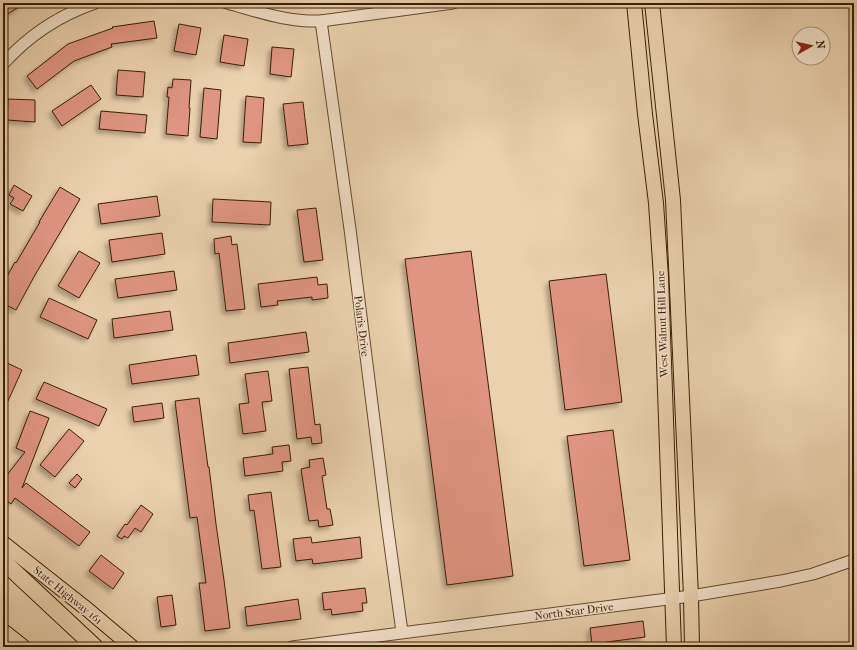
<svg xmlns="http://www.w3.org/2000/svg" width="857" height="650" viewBox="0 0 857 650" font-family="'IM FELL French Canon',serif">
<defs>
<filter id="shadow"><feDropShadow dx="-3.5" dy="3.5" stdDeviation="2" flood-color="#0004"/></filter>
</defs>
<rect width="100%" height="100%" fill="#ebd1ae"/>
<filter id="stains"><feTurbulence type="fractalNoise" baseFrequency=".005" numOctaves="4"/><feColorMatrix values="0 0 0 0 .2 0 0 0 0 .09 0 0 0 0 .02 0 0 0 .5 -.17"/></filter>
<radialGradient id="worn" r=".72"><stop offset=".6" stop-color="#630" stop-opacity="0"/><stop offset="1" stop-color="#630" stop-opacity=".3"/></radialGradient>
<g fill="#e09582" stroke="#3b1d05" filter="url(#shadow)">
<polygon points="3,3 25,3 3,17"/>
<polygon points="154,21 157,38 111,44 112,47 74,61 37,89 27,76 68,44 113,28 112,27"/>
<polygon points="179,24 201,28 196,55 174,51"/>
<polygon points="224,35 248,39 244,66 220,62"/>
<polygon points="272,47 294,49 291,77 270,74"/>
<polygon points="118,70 145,72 143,97 116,95"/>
<polygon points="173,79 191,80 189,108 190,108 188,136 166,134 169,97 167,97 168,87 172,88"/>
<polygon points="91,85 101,99 62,126 52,111"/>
<polygon points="204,88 221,90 217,139 200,137"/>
<polygon points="246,96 264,98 261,143 243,142"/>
<polygon points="8,99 35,100 35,122 7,120"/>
<polygon points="303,102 308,144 288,146 283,104"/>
<polygon points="101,111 147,115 145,133 99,129"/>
<polygon points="14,185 32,196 23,211 10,204 14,198 9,195"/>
<polygon points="60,187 80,199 35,275 16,310 3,303 3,284 15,262 16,263 40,222 39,222"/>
<polygon points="157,196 160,216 101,224 98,204"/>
<polygon points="213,199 271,202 270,225 212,222"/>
<polygon points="316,208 323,260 304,262 297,210"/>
<polygon points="162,233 165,254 112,262 109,240"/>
<polygon points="231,236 232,245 237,244 245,309 226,311 219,253 215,254 214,239"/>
<polygon points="79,251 100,263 79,298 58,286"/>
<polygon points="471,251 513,576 447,585 405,259"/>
<polygon points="174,271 177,290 118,298 115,279"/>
<polygon points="606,274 622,402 565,410 549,281"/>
<polygon points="317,277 318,285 327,284 328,298 312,300 312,297 277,301 278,305 261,307 258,284"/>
<polygon points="49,298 97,320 88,339 40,317"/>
<polygon points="170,311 173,330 114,338 112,319"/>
<polygon points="306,332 309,352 230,363 228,343"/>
<polygon points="196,355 199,375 132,384 129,365"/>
<polygon points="3,361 22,370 3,412"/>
<polygon points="308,367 315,425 320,424 322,443 312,444 311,437 297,439 289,369"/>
<polygon points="268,371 272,401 262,402 266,431 243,434 239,404 249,403 245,374"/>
<polygon points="44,382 107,409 99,426 36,399"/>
<polygon points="199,398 208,467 209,467 216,524 224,580 230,628 205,631 199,583 206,583 197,517 190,518 175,401"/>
<polygon points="162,403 164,418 134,422 132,407"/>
<polygon points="30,411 49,418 22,488 26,483 90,532 79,546 15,498 11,504 3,498 3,480 25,452 16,448"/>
<polygon points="69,429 84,441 55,477 40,465"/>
<polygon points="613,430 630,560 584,566 567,436"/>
<polygon points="289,445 291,461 282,462 283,471 245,476 243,458 273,454 272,447"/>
<polygon points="323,458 326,475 322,476 327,509 330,509 333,525 319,527 318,520 309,521 301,469 310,467 309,460"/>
<polygon points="77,474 82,479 75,488 69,483"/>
<polygon points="271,492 281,567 262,569 254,510 250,511 248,495"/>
<polygon points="141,505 153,514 141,532 135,528 128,538 124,536 122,539 117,536 125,524 127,525"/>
<polygon points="311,537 312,543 360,537 362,558 313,564 312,559 296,561 293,539"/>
<polygon points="101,555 124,573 113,589 89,571"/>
<polygon points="365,588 367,603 362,603 363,611 332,615 331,609 324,610 322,593"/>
<polygon points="172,595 176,625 161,627 157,597"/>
<polygon points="298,599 301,619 247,626 245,607"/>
<polygon points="643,621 645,637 592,644 590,628"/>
</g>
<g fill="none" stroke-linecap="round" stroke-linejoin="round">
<defs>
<g id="minor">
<path d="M227 3C260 12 286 22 321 21L453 3"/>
<polyline points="321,21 350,229 387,523 402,632"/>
<path d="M3 64C28 36 60 15 95 3"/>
<polyline points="292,647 691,596 781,581 813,574 854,560"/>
</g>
<g id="major">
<polyline points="634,3 645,114 656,203 661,277 674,647"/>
<polyline points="652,3 673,200 691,596 692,647"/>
<polyline points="3,543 88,610 132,647"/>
</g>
<g id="highway">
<polyline points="3,561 95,647"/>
<polyline points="3,632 22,647"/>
</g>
</defs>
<use href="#minor" stroke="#674a2f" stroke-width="13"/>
<use href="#major" stroke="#3b1d05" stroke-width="16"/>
<use href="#highway" stroke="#3b1d05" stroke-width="18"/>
<use href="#minor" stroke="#f2e1ca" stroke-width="11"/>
<use href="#major" stroke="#ebd1ae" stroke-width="14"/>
<use href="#highway" stroke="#ebd1ae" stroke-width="16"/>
</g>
<g text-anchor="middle" stroke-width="3" stroke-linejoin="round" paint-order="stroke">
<g font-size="11" fill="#3b1d05" stroke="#f2e1ca">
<text transform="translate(662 324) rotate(-92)" y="4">West Walnut Hill Lane</text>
<text transform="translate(362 326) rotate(83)" y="4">Polaris Drive</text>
<text transform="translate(68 595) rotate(39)" y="4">State Highway 161</text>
<text transform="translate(574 611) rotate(-7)" y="4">North Star Drive</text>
</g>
</g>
<rect width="857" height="650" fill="none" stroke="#ebd1ae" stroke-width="16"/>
<rect x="4" y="4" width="849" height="642" fill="none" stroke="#3b1d05" stroke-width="2"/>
<rect x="8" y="8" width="841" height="634" fill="none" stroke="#3b1d05"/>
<g transform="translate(811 46) rotate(82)"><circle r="19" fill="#f2e1ca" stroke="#a9937b"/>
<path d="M0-3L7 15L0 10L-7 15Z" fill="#8f2418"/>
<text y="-6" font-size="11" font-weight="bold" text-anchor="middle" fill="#3b1d05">N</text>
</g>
<rect width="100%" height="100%" filter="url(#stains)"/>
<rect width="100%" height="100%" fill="url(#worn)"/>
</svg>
